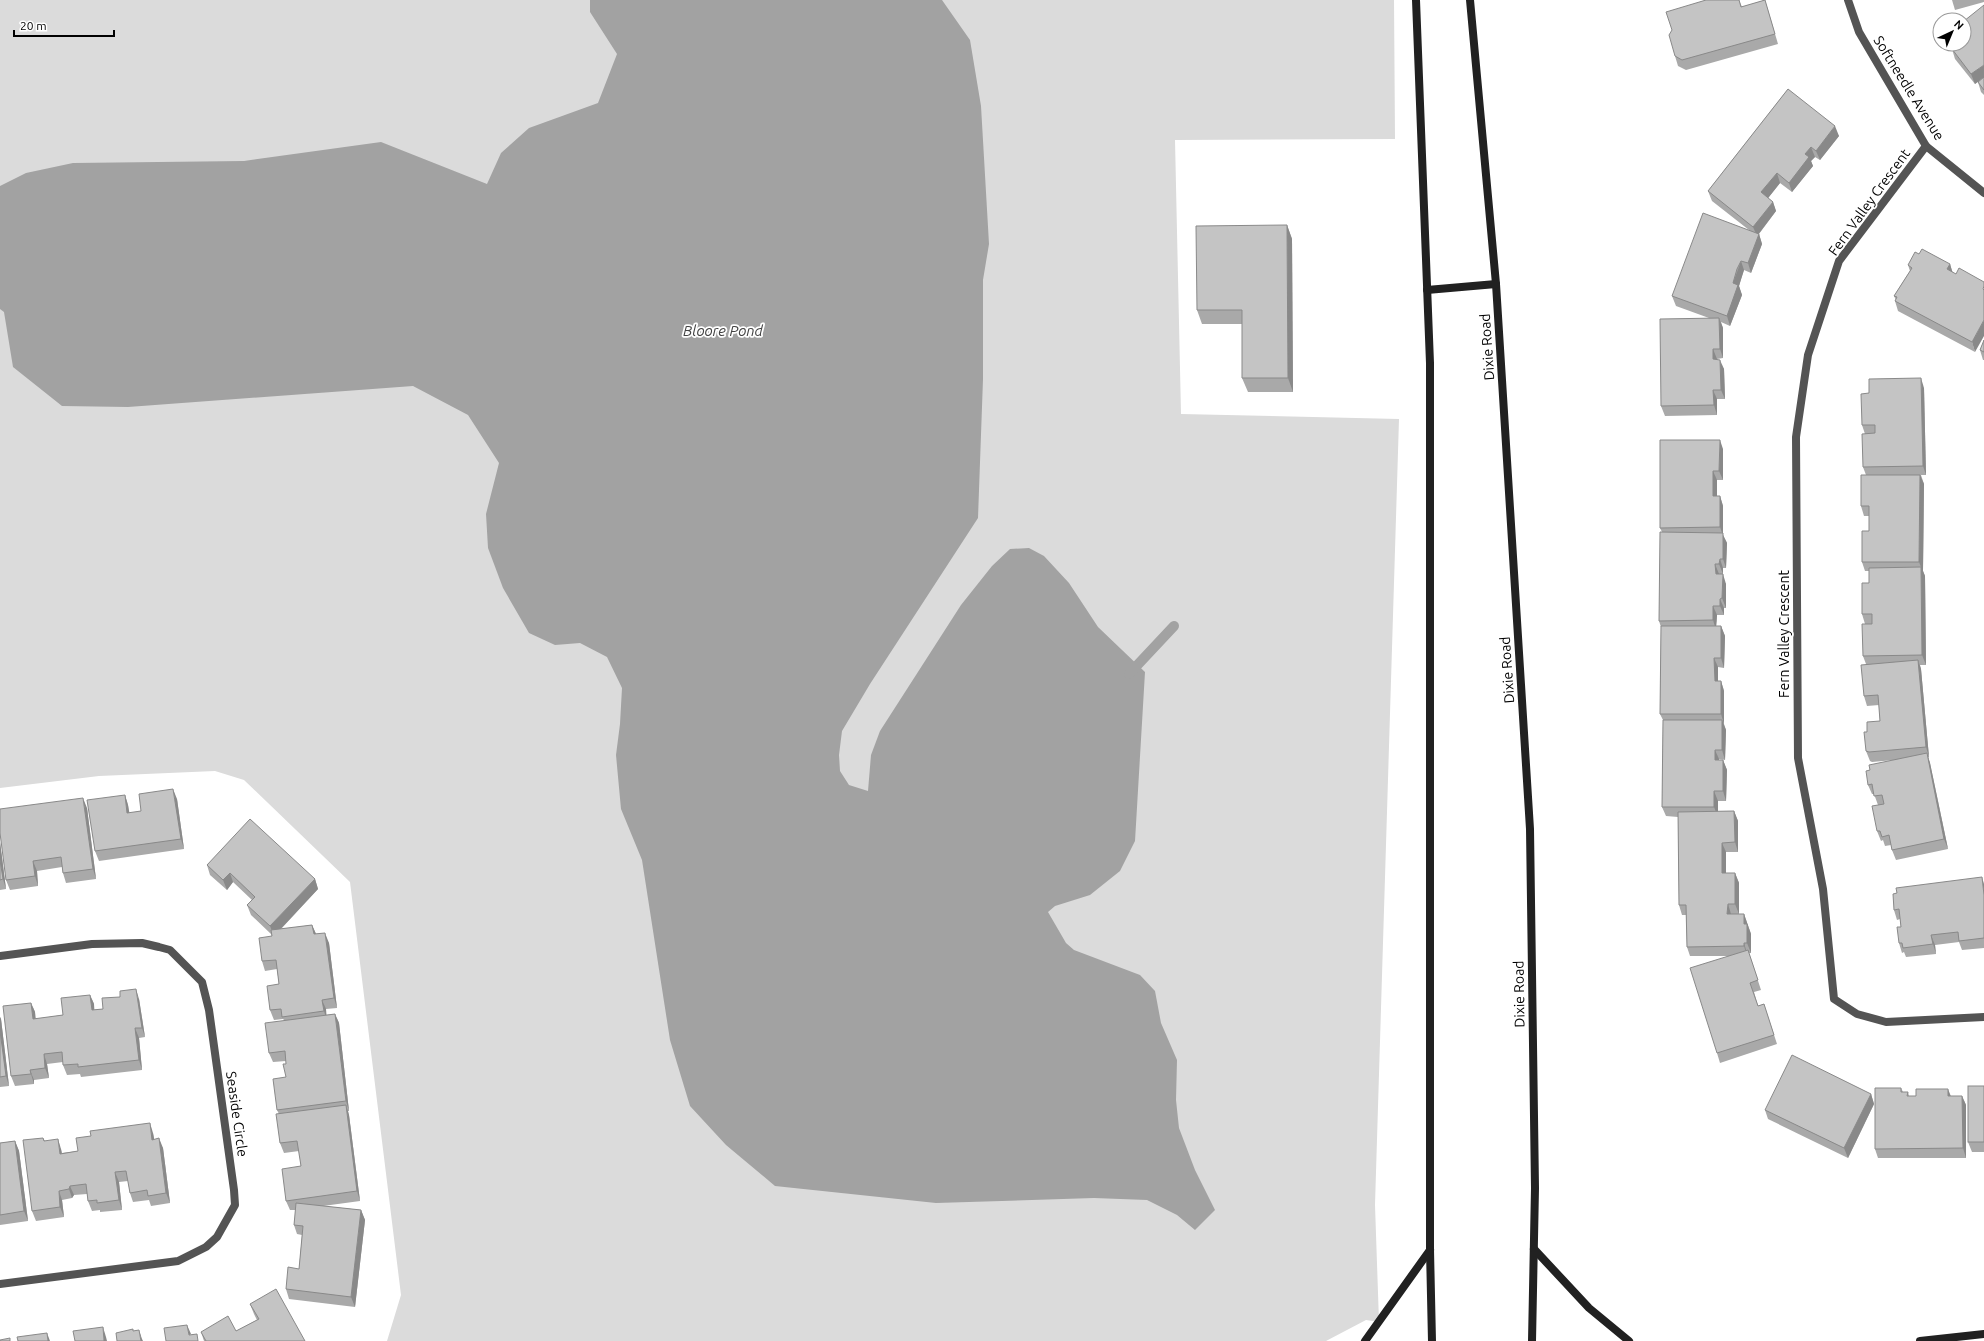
<svg xmlns="http://www.w3.org/2000/svg" width="1984" height="1341" viewBox="0 0 1984 1341" font-family="Ubuntu,sans-serif">
<rect width="100%" height="100%" fill="#fff"/>
<polygon fill="#dbdbdb" points="0,0 1394,0 1395,139 1175,140 1181,414 1399,419 1375,1205 1379,1322 1366,1320 1326,1341 387,1341 401,1295 350,882 244,780 215,771 99,776 0,788"/>
<polygon fill="#a2a2a2" points="590,0 942,0 970,40 981,106 989,244 983,280 983,379 978,518 870,684 842,731 839,755 840,771 849,785 868,791 871,755 880,731 961,605 992,566 1010,549 1029,548 1044,556 1069,583 1098,627 1145,672 1135,841 1120,871 1090,895 1055,906 1048,912 1066,943 1074,950 1140,975 1155,991 1161,1023 1177,1060 1176,1100 1179,1128 1195,1170 1215,1210 1195,1230 1177,1215 1147,1200 1094,1198 936,1203 775,1186 726,1145 690,1106 670,1040 642,860 621,809 616,755 620,724 622,688 607,657 580,643 555,645 529,633 503,588 488,548 486,514 499,463 468,415 413,386 128,407 62,406 13,367 4,312 0,309 0,186 26,173 73,163 244,161 381,142 487,184 501,153 529,128 598,103 617,54 590,12"/>
<g fill="none" stroke-linecap="round" stroke-linejoin="round">
<polyline stroke="#a2a2a2" stroke-width="10" points="1129,674 1174,626"/>
<g stroke="#545454" stroke-width="8">
<polyline points="1848,0 1859,32 1926,146 1984,193"/>
<polyline points="1926,146 1839,261 1808,355 1796,437 1798,758 1823,889 1834,999 1857,1014 1886,1022 1984,1017"/>
<polyline points="0,956 92,944 142,943 159,947 170,950 202,982 209,1010 234,1190 235,1205 217,1237 206,1247 178,1261 0,1284"/>
</g>
<g stroke="#212121" stroke-width="8">
<polyline points="1416,0 1430,363 1430,1250 1432,1341"/>
<polyline points="1470,0 1496,284 1530,829 1535,1188 1532,1341"/>
<polyline points="1427,290 1496,284"/>
<polyline points="1534,1249 1589,1308 1629,1341"/>
<polyline points="1365,1341 1430,1250"/>
<polyline points="1920,1341 1984,1334"/>
</g>
</g>
<g fill="#a9a9a9">
<polygon points="1706,0 1739,0 1742,7 1765,0 1768,10 1778,44 1686,70 1678,66 1675,56"/>
<polygon points="1952,0 1984,0 1984,2 1955,10"/>
<polygon points="1964,44 1984,77 1975,84 1955,59 1952,49"/>
<polygon points="1984,77 1984,95 1981,92 1978,82"/>
<polygon points="1788,89 1839,136 1820,160 1815,157 1811,161 1813,166 1792,192 1780,183 1768,198 1773,202 1776,211 1759,234 1762,244 1751,273 1744,270 1741,279 1739,286 1742,295 1730,326 1721,322 1723,328 1723,358 1717,359 1724,369 1725,399 1717,399 1717,415 1665,416 1661,406 1709,318 1676,306 1672,296 1749,230 1712,201 1708,191"/>
<polygon points="1287,225 1292,239 1293,392 1248,392 1242,378 1242,324 1202,324 1197,310"/>
<polygon points="1950,264 1975,352 1898,311 1895,301 1896,300 1894,296 1910,271 1908,265"/>
<polygon points="1984,340 1984,360 1983,360 1980,350"/>
<polygon points="1924,388 1926,475 1921,475 1924,484 1923,571 1925,576 1926,665 1920,665 1921,669 1929,757 1928,757 1930,763 1948,849 1896,860 1892,850 1891,845 1885,846 1883,840 1881,841 1877,831 1878,805 1874,794 1872,794 1868,785 1870,770 1894,760 1872,762 1870,761 1866,751 1867,732 1880,721 1879,705 1867,706 1864,696 1866,664 1863,656 1865,624 1862,614 1869,583 1869,571 1865,571 1862,562 1869,531 1869,516 1864,516 1861,506 1866,475 1863,467 1865,434 1862,425 1869,393"/>
<polygon points="1723,449 1723,480 1717,480 1717,496 1720,496 1723,506 1723,535 1727,543 1726,568 1723,568 1723,574 1719,574 1726,584 1726,608 1724,608 1724,615 1717,615 1716,626 1721,626 1725,636 1724,668 1718,667 1718,681 1721,681 1724,691 1724,724 1726,730 1725,760 1719,759 1719,760 1723,760 1727,770 1726,801 1718,801 1718,812 1734,811 1738,821 1738,852 1726,852 1726,873 1735,873 1739,883 1739,914 1731,914 1744,914 1751,934 1751,953 1749,953 1761,990 1754,992 1758,1006 1764,1004 1777,1044 1720,1063 1717,1053 1728,956 1690,956 1687,947 1686,915 1682,915 1679,905 1678,817 1666,816 1662,807 1663,720 1660,714 1661,627 1659,621 1662,532 1660,528"/>
<polygon points="125,795 128,805 129,813 141,811 177,799 184,849 99,861 95,851"/>
<polygon points="87,808 96,879 66,883 63,873 62,867 37,871 38,886 10,890 6,880"/>
<polygon points="0,842 6,889 0,890"/>
<polygon points="207,865 315,879 318,889 281,929 312,925 316,934 329,943 337,1008 326,1009 326,1015 335,1014 339,1023 349,1111 348,1111 349,1115 360,1201 323,1206 361,1210 365,1220 355,1307 289,1299 286,1289 299,1269 302,1235 297,1234 294,1225 296,1210 290,1210 286,1201 301,1166 299,1151 284,1153 280,1143 279,1114 277,1110 286,1077 286,1061 273,1062 269,1053 284,1020 283,1019 274,1020 270,1010 279,984 277,969 265,971 262,961 272,936 271,934 251,915 247,905 252,900 233,882 227,890 210,875"/>
<polygon points="1984,884 1984,948 1962,950 1959,942 1935,945 1936,954 1906,957 1904,952 1902,953 1899,943 1901,927 1900,919 1897,920 1894,910"/>
<polygon points="90,995 94,1004 94,1010 103,1009 139,999 145,1037 139,1038 142,1070 81,1077 80,1074 67,1075 63,1065 63,1062 47,1064 49,1078 34,1080 34,1084 15,1086 11,1076 31,1003 35,1012 35,1019 63,1015"/>
<polygon points="0,1017 1,1019 9,1086 0,1087"/>
<polygon points="1984,1086 1984,1152 1972,1152 1968,1142"/>
<polygon points="1901,1088 1903,1092 1908,1092 1909,1096 1962,1096 1966,1105 1966,1158 1878,1158 1875,1149"/>
<polygon points="1871,1094 1874,1104 1848,1158 1768,1119 1765,1110"/>
<polygon points="153,1133 154,1139 163,1148 170,1203 151,1206 149,1200 133,1202 130,1193 128,1181 119,1182 122,1210 100,1212 100,1210 92,1211 88,1201 87,1194 74,1195 72,1198 62,1200 64,1217 36,1221 32,1211 43,1138 45,1141 61,1149 62,1153 78,1151"/>
<polygon points="15,1141 19,1151 28,1221 0,1225 0,1143"/>
<polygon points="250,1304 305,1341 204,1341 201,1332 236,1331 257,1320 254,1314"/>
</g>
<g fill="#898989">
<polygon points="1984,65 1984,77 1975,84 1971,74"/>
<polygon points="1835,126 1839,136 1820,160 1816,151"/>
<polygon points="1811,147 1815,157 1811,161 1813,166 1792,192 1789,183 1805,154"/>
<polygon points="1777,173 1780,183 1765,202 1761,192"/>
<polygon points="1773,202 1776,211 1757,236 1753,227"/>
<polygon points="1287,225 1292,239 1293,392 1288,378"/>
<polygon points="1759,234 1762,244 1751,273 1748,263"/>
<polygon points="1741,261 1744,270 1739,286 1742,295 1730,326 1727,316 1733,283"/>
<polygon points="1950,264 1953,274 1947,269"/>
<polygon points="1719,318 1723,328 1723,358 1720,349"/>
<polygon points="1984,320 1984,336 1975,352 1972,342"/>
<polygon points="1713,349 1717,359 1717,369 1713,359"/>
<polygon points="1720,360 1724,369 1725,399 1721,390"/>
<polygon points="1921,378 1924,388 1926,475 1923,466"/>
<polygon points="1713,390 1717,399 1717,415 1714,405"/>
<polygon points="1720,440 1723,449 1723,480 1719,471"/>
<polygon points="1713,471 1717,480 1717,506 1713,496"/>
<polygon points="1920,475 1924,484 1923,571 1925,576 1926,665 1922,655 1921,567 1919,562"/>
<polygon points="1720,496 1723,506 1723,535 1727,543 1726,568 1723,559 1723,536 1720,527"/>
<polygon points="1720,559 1723,568 1723,574 1719,564"/>
<polygon points="1715,564 1719,574 1719,584 1716,574"/>
<polygon points="1723,574 1726,584 1726,608 1722,598"/>
<polygon points="1720,599 1724,608 1724,615 1720,606"/>
<polygon points="1713,606 1717,615 1716,630 1713,620"/>
<polygon points="1721,626 1725,636 1724,668 1721,658"/>
<polygon points="1714,658 1718,667 1718,691 1715,681"/>
<polygon points="1918,660 1921,669 1929,757 1926,747"/>
<polygon points="1721,681 1724,691 1724,724 1721,714"/>
<polygon points="1722,720 1726,730 1725,760 1722,750"/>
<polygon points="1715,750 1719,759 1719,770 1715,760"/>
<polygon points="1927,753 1930,763 1948,849 1944,839"/>
<polygon points="1723,760 1727,770 1726,801 1723,791"/>
<polygon points="173,789 177,799 184,849 181,839"/>
<polygon points="1714,791 1718,801 1718,817 1714,807"/>
<polygon points="125,795 128,805 131,822 127,813"/>
<polygon points="83,798 87,808 96,879 93,869"/>
<polygon points="1734,811 1738,821 1738,852 1735,842"/>
<polygon points="0,842 6,889 3,879 0,860"/>
<polygon points="1722,843 1726,852 1726,883 1722,873"/>
<polygon points="33,861 37,871 38,886 35,876"/>
<polygon points="230,873 233,882 227,890 223,880"/>
<polygon points="1735,873 1739,883 1739,914 1735,904"/>
<polygon points="1982,877 1984,884 1984,895"/>
<polygon points="315,879 318,889 274,936 270,926"/>
<polygon points="1728,904 1731,914 1727,914"/>
<polygon points="1744,914 1751,934 1751,953 1747,943 1744,924"/>
<polygon points="312,925 316,934 314,934"/>
<polygon points="325,933 329,943 337,1008 334,998"/>
<polygon points="1931,935 1935,945 1936,954 1933,944"/>
<polygon points="1744,943 1747,953 1747,956 1744,946"/>
<polygon points="136,989 139,999 145,1037 142,1028"/>
<polygon points="90,995 94,1004 95,1020 92,1010"/>
<polygon points="322,1000 326,1009 327,1021 324,1011"/>
<polygon points="31,1003 35,1012 37,1029 33,1019"/>
<polygon points="335,1014 339,1023 349,1111 346,1101"/>
<polygon points="0,1017 1,1019 9,1086 6,1076 0,1031"/>
<polygon points="135,1028 139,1038 142,1070 139,1060"/>
<polygon points="44,1054 47,1064 49,1078 45,1068"/>
<polygon points="30,1070 34,1080 34,1084 31,1074"/>
<polygon points="1948,1089 1952,1099 1948,1096"/>
<polygon points="1871,1094 1874,1104 1848,1158 1844,1148"/>
<polygon points="1962,1096 1966,1105 1966,1158 1963,1148"/>
<polygon points="346,1105 349,1115 360,1201 357,1191"/>
<polygon points="150,1123 153,1133 156,1149 152,1140"/>
<polygon points="159,1138 163,1148 170,1203 166,1193"/>
<polygon points="58,1139 61,1149 63,1163 60,1154"/>
<polygon points="15,1141 19,1151 28,1221 24,1211"/>
<polygon points="115,1172 119,1182 122,1210 119,1200"/>
<polygon points="70,1186 74,1195 72,1198 69,1189"/>
<polygon points="59,1191 62,1200 64,1217 60,1207"/>
<polygon points="361,1210 365,1220 355,1307 351,1297"/>
<polygon points="187,1325 191,1334 189,1335"/>
<polygon points="103,1327 106,1337 107,1341 104,1341"/>
<polygon points="139,1330 142,1339 143,1341 141,1341"/>
<polygon points="47,1333 50,1341 48,1341"/>
</g>
<g fill="#c4c4c4" stroke="#898989">
<polygon points="1706,0 1739,0 1741,7 1765,0 1775,34 1682,60 1675,56 1669,35 1672,30 1666,12"/>
<polygon points="1984,5 1984,65 1971,74 1952,49 1958,44 1964,44 1964,21"/>
<polygon points="1984,77 1984,90 1978,82"/>
<polygon points="1788,89 1835,126 1816,151 1811,147 1805,154 1809,157 1789,183 1777,173 1761,192 1773,202 1753,227 1708,191"/>
<polygon points="1703,213 1759,234 1748,263 1741,261 1737,269 1733,283 1738,285 1727,316 1672,296"/>
<polygon points="1287,225 1288,378 1242,378 1242,310 1197,310 1196,226"/>
<polygon points="1922,249 1950,264 1947,269 1956,274 1959,268 1984,282 1984,286 1983,289 1984,290 1984,320 1972,342 1895,301 1897,297 1894,296 1912,268 1908,265 1915,252 1919,254"/>
<polygon points="1719,318 1720,349 1713,349 1713,359 1720,360 1721,390 1713,390 1714,405 1661,406 1660,319"/>
<polygon points="1984,340 1984,352 1980,350"/>
<polygon points="1921,378 1923,466 1863,467 1862,434 1875,433 1875,425 1862,425 1861,394 1869,393 1869,379"/>
<polygon points="1660,440 1720,440 1719,471 1713,471 1713,496 1720,496 1720,527 1660,528"/>
<polygon points="1861,475 1920,475 1919,562 1862,562 1862,531 1869,531 1869,506 1861,506"/>
<polygon points="1660,532 1723,533 1723,559 1720,559 1719,564 1715,564 1716,574 1723,574 1722,598 1720,599 1720,606 1713,606 1713,620 1659,621"/>
<polygon points="1921,567 1922,655 1863,656 1862,624 1872,624 1872,614 1862,614 1862,583 1869,583 1869,568"/>
<polygon points="1661,626 1721,626 1721,658 1714,658 1715,681 1721,681 1721,714 1660,714"/>
<polygon points="1918,660 1926,747 1869,752 1866,751 1864,732 1867,732 1867,722 1880,721 1878,695 1864,696 1861,665"/>
<polygon points="1663,720 1722,720 1722,750 1715,750 1715,760 1723,760 1723,791 1714,791 1714,807 1662,807"/>
<polygon points="1927,753 1944,839 1892,850 1889,835 1882,837 1880,831 1877,831 1872,806 1884,804 1882,795 1874,796 1872,784 1868,785 1866,771 1870,770 1869,765"/>
<polygon points="173,789 181,839 95,851 87,800 125,795 127,813 141,811 139,794"/>
<polygon points="83,798 93,869 63,873 61,857 33,861 35,876 6,880 0,833 0,809"/>
<polygon points="1734,811 1735,842 1722,843 1722,873 1735,873 1735,904 1728,904 1727,914 1744,914 1744,924 1747,924 1747,943 1744,943 1744,946 1687,947 1686,905 1679,905 1678,812"/>
<polygon points="250,819 315,879 270,926 247,905 255,897 230,873 223,880 207,865"/>
<polygon points="0,860 3,879 0,880"/>
<polygon points="1982,877 1984,895 1984,938 1959,941 1958,932 1931,935 1933,944 1903,948 1902,943 1899,943 1897,927 1901,927 1899,909 1894,910 1893,894 1897,893 1896,888"/>
<polygon points="312,925 314,934 325,933 334,998 322,1000 324,1011 282,1017 281,1009 270,1010 267,986 279,984 276,960 262,961 259,938 272,936 271,930"/>
<polygon points="1748,950 1758,980 1750,983 1758,1006 1764,1004 1774,1035 1717,1053 1690,968"/>
<polygon points="136,989 142,1028 135,1028 139,1060 78,1067 78,1064 63,1065 62,1052 44,1054 45,1068 30,1070 31,1074 11,1076 3,1006 31,1003 33,1019 63,1015 61,998 90,995 92,1010 103,1009 102,998 120,997 120,991"/>
<polygon points="335,1014 346,1101 277,1110 273,1079 286,1077 283,1064 286,1064 285,1051 269,1053 265,1023"/>
<polygon points="0,1031 6,1076 0,1077"/>
<polygon points="1792,1055 1871,1094 1844,1148 1765,1110"/>
<rect x="1968" y="1086" width="16" height="56"/>
<polygon points="1875,1088 1901,1088 1901,1092 1908,1092 1907,1096 1916,1096 1916,1089 1948,1089 1948,1096 1962,1096 1963,1148 1875,1149"/>
<polygon points="346,1105 357,1191 286,1201 282,1169 301,1166 297,1141 280,1143 276,1114"/>
<polygon points="150,1123 152,1140 159,1138 166,1193 148,1196 147,1190 130,1193 126,1171 115,1172 119,1200 97,1203 97,1200 88,1201 86,1184 70,1186 69,1189 59,1191 60,1207 32,1211 23,1140 43,1138 44,1141 58,1139 60,1154 78,1151 76,1138 91,1136 90,1131"/>
<polygon points="15,1141 24,1211 0,1215 0,1143"/>
<polygon points="296,1203 361,1210 351,1297 286,1289 288,1267 299,1269 303,1226 294,1225"/>
<polygon points="276,1289 305,1341 206,1341 201,1332 228,1316 236,1331 259,1319 250,1304"/>
<polygon points="187,1325 189,1335 197,1334 198,1341 166,1341 164,1328"/>
<polygon points="103,1327 104,1341 75,1341 73,1331"/>
<polygon points="133,1329 133,1331 139,1330 141,1341 117,1341 116,1333"/>
<polygon points="47,1333 48,1341 18,1341 17,1337"/>
<polygon points="10,1338 10,1341 0,1341 0,1340"/>
</g>
<g text-anchor="middle" stroke-width="3.5" stroke-linejoin="round" paint-order="stroke">
<g font-size="14" fill="#000" stroke="#fff">
<text transform="translate(1909 88) rotate(58)" y="5">Softneedle Avenue</text>
<text transform="translate(1869 202) rotate(-54)" y="5">Fern Valley Crescent</text>
<text transform="translate(1487 347) rotate(-94)" y="5">Dixie Road</text>
<text transform="translate(1784 634) rotate(-90)" y="5">Fern Valley Crescent</text>
<text transform="translate(1507 670) rotate(-94)" y="5">Dixie Road</text>
<text transform="translate(1519 994) rotate(-91)" y="5">Dixie Road</text>
<text transform="translate(237 1114) rotate(82)" y="5">Seaside Circle</text>
</g>
<g font-size="15" font-style="italic" fill="#434343" stroke="#fff">
<text x="723" y="336">Bloore Pond</text>
</g>
</g>
<g transform="translate(1952 32) rotate(44)"><circle r="19" fill="#ffffff" stroke="#999999"/>
<path d="M0-3L7 15L0 10L-7 15Z" fill="#000000"/>
<text y="-6" font-size="11" font-weight="bold" text-anchor="middle" fill="#000000">N</text>
</g>
<path d="M14 30v6h100v-6" fill="none" stroke="#000000" stroke-width="2"/>
<text x="20" y="30" font-size="12" fill="#000000" stroke="#ffffff" stroke-width="3" paint-order="stroke">20 m</text>
</svg>
